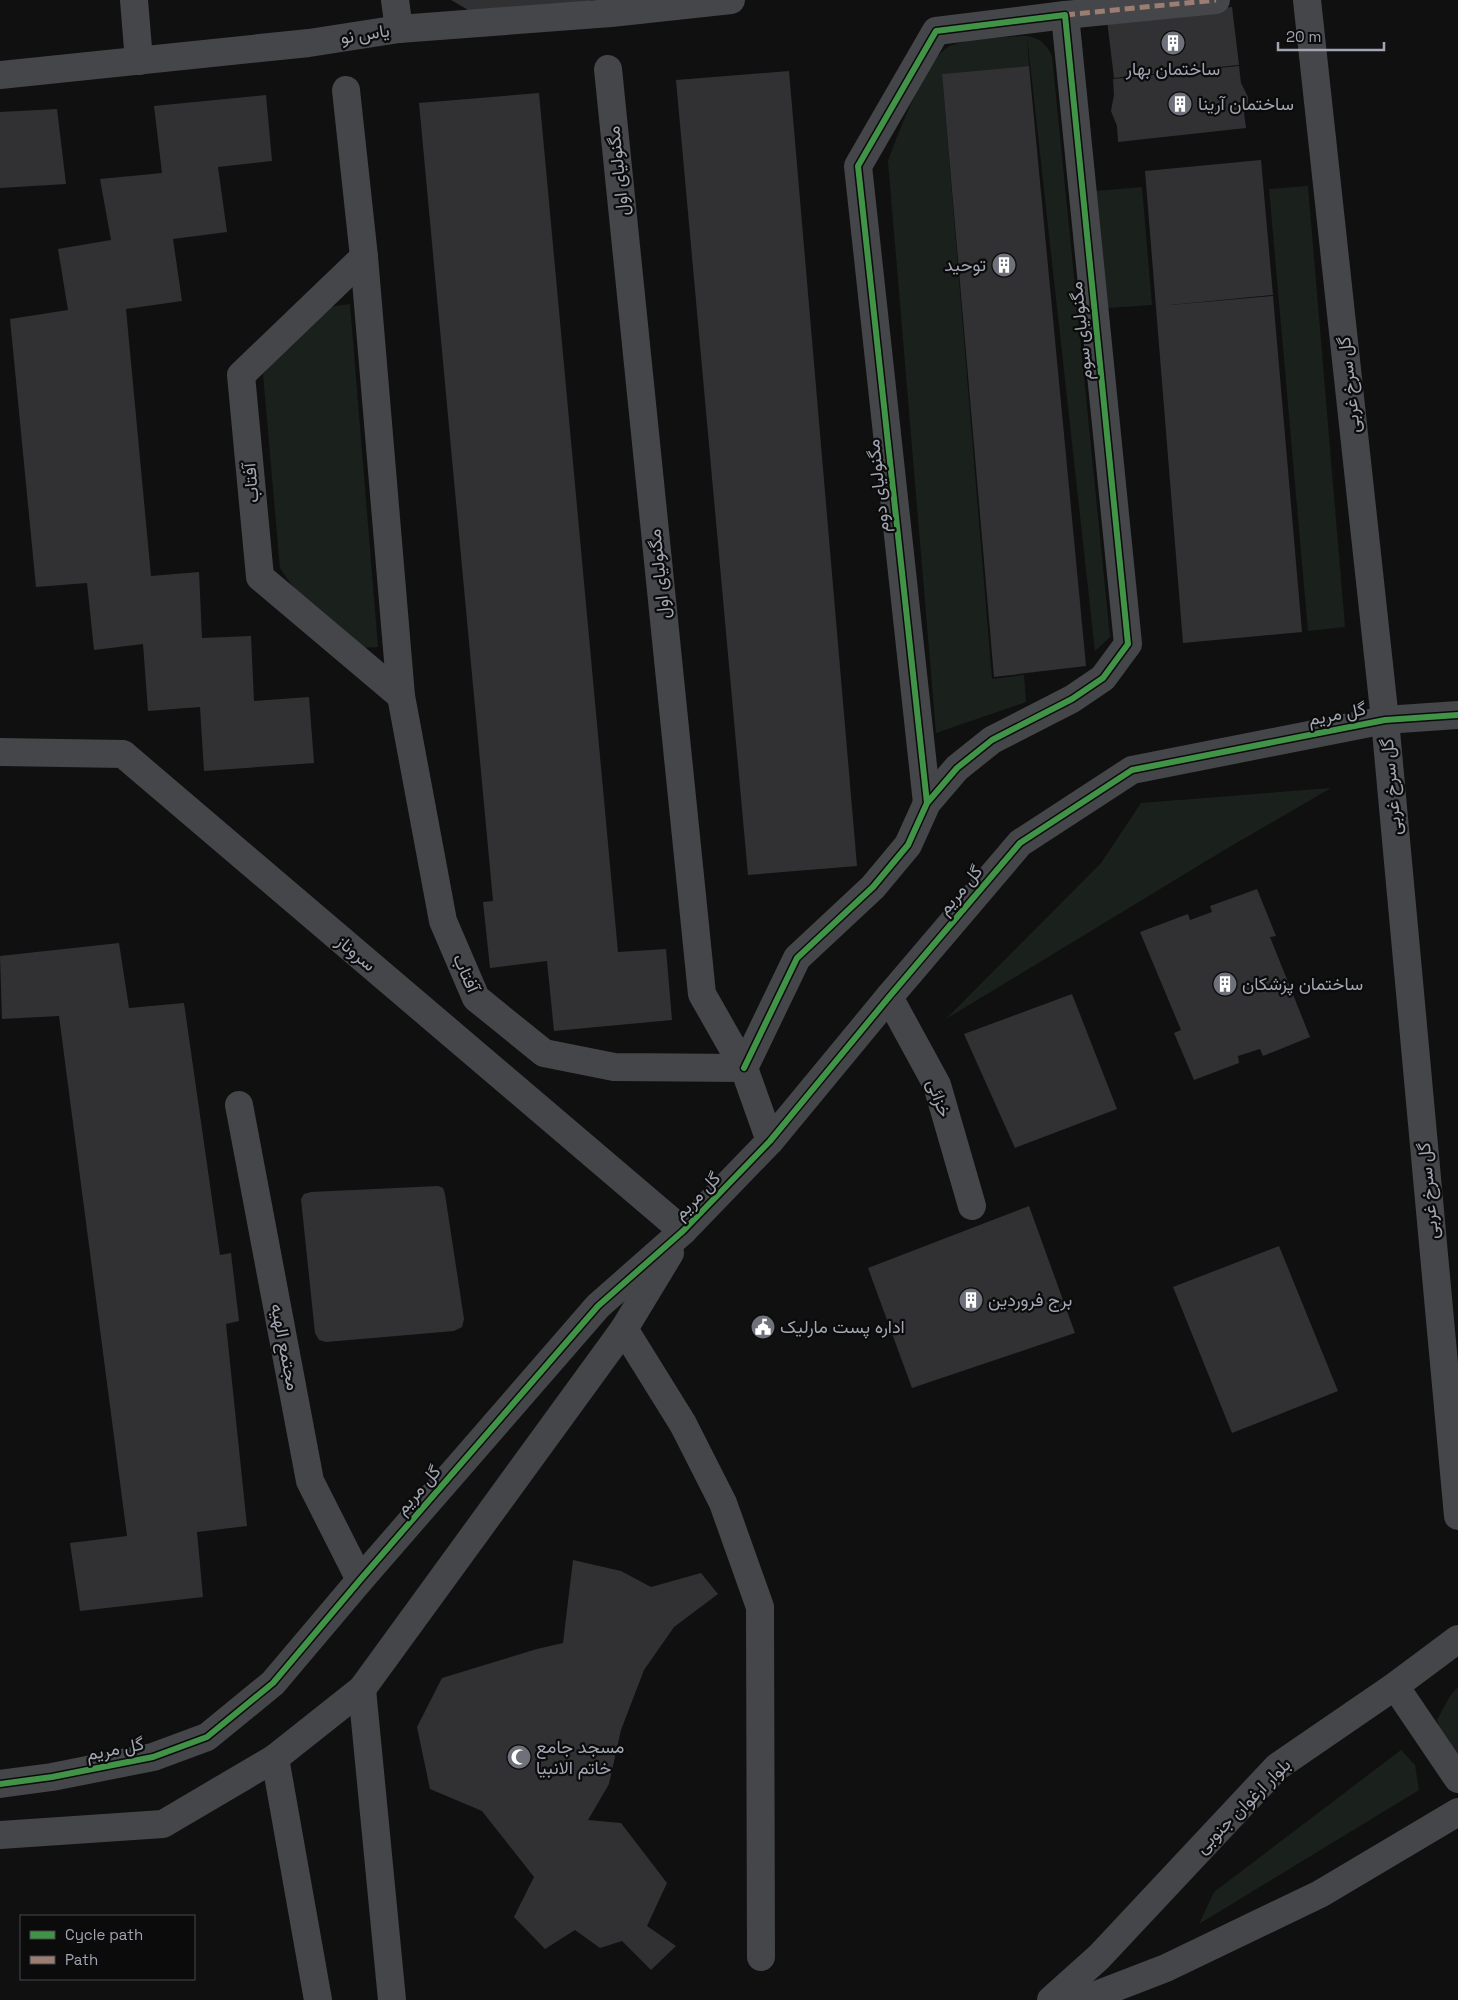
<svg xmlns="http://www.w3.org/2000/svg" width="1458" height="2000" viewBox="0 0 1458 2000" font-family="'Space Grotesk',Vazirmatn,sans-serif">
<rect width="100%" height="100%" fill="#101011"/>
<g fill="#1a211c">
<path d="M1027 36C1040 38 1046 44 1052 56L1110 637 1095 651 1027 36 1029 66 942 74 992 679 1024 675 1026 702 936 733 888 161C898 135 925 60 948 47 962 39 1011 36 1027 36Z"/>
<polygon points="1308,186 1345,627 1308,631 1269,189"/>
<polygon points="1142,187 1152,305 1093,309 1083,192"/>
<polygon points="350,304 378,647 359,648 301,599 280,568 263,374 281,351 329,307"/>
<polygon points="1331,788 1221,852 946,1019 1101,863 1141,803"/>
<polygon points="1458,1687 1458,1760 1445,1746 1437,1720 1450,1696"/>
<polygon points="1401,1750 1415,1765 1419,1790 1199,1924 1214,1892"/>
</g>
<g fill="#313133">
<polygon points="451,0 591,0 591,1 475,14"/>
<polygon points="1232,7 1239,65 1114,78 1107,20"/>
<polygon points="1029,66 1086,666 994,677 942,74"/>
<polygon points="1239,66 1241,83 1248,97 1248,106 1244,113 1246,128 1118,142 1117,126 1111,111 1114,95 1113,79"/>
<polygon points="789,71 857,866 748,875 676,80"/>
<polygon points="539,93 618,952 666,949 672,1020 554,1031 547,961 490,968 483,902 493,901 419,103"/>
<polygon points="266,95 272,161 218,167 227,232 173,239 182,301 126,309 151,576 199,572 202,638 251,636 254,701 309,697 314,763 204,771 200,707 148,711 143,644 94,650 87,583 36,587 10,319 68,310 58,249 111,240 100,179 162,173 154,106"/>
<polygon points="57,109 66,184 0,188 0,112"/>
<polygon points="1261,160 1273,295 1170,305 1273,296 1302,632 1183,643 1145,171"/>
<polygon points="1257,889 1276,936 1270,937 1310,1037 1263,1056 1260,1049 1238,1056 1239,1063 1194,1080 1174,1033 1181,1030 1140,932 1188,914 1190,920 1212,912 1210,906"/>
<polygon points="119,943 129,1008 184,1003 220,1255 231,1253 239,1321 226,1324 247,1526 197,1532 203,1597 80,1611 70,1543 127,1536 59,1016 2,1019 0,956"/>
<polygon points="1072,994 1117,1109 1015,1148 964,1034"/>
<polygon points="438,1186 443,1188 445,1194 464,1319 462,1327 454,1331 326,1342 319,1340 315,1333 301,1199 304,1194 311,1192"/>
<polygon points="1029,1206 1075,1333 912,1388 868,1268"/>
<polygon points="1279,1246 1338,1391 1232,1433 1173,1287"/>
<polygon points="573,1560 621,1571 651,1587 701,1573 718,1594 674,1627 644,1670 621,1730 609,1784 588,1820 621,1823 667,1883 647,1926 676,1946 651,1970 622,1941 600,1948 575,1930 545,1949 514,1917 534,1877 482,1811 430,1789 417,1727 442,1678 537,1649 563,1643"/>
</g>
<g fill="none" stroke-linecap="round" stroke-linejoin="round">
<g stroke="#454649" stroke-width="28">
<polyline points="134,0 139,61"/>
<polyline points="395,0 399,29"/>
<polyline points="1307,0 1385,720 1458,1516"/>
<polyline points="608,69 702,994 744,1068 770,1141"/>
<polyline points="0,75 309,43 399,29 611,13 731,0"/>
<polyline points="346,90 364,257 401,696 443,921 476,998 544,1053 614,1067 744,1068"/>
<polyline points="364,257 241,375 260,577 401,696"/>
<polyline points="0,752 123,754 683,1231"/>
<polyline points="927,803 858,166 936,31 1065,15 1216,0"/>
<polyline points="889,997 937,1085 972,1206"/>
<polyline points="744,1068 797,958 873,887 908,845 927,803 957,768 992,740 1072,699 1103,678 1128,644 1065,15"/>
<polyline points="239,1105 310,1481 360,1580"/>
<polyline points="624,1329 683,1424 723,1503 760,1607 761,1957"/>
<polyline points="1395,1686 1458,1779"/>
<polyline points="362,1689 392,2000"/>
<polyline points="275,1758 318,2000"/>
<polyline points="0,1784 52,1777 153,1757 207,1737 273,1683 360,1580 598,1306 683,1231 770,1141 889,997 1020,843 1132,770 1385,720 1458,715"/>
<polyline points="0,1835 163,1824 275,1758 362,1689 624,1329 670,1253"/>
<polyline points="1051,2000 1099,1957 1277,1767 1395,1686 1458,1639"/>
<polyline points="1083,2000 1166,1968 1320,1894 1458,1812"/>
</g>
<polyline stroke="#9b7d72" stroke-width="5" stroke-dasharray="10 5" stroke-linecap="butt" points="1065,15 1216,0"/>
<defs>
<g id="cycleway">
<polyline points="744,1068 797,958 873,887 908,845 927,803 957,768 992,740 1072,699 1103,678 1128,644 1065,15 936,31 858,166 927,803"/>
<polyline points="0,1784 52,1777 153,1757 207,1737 273,1683 360,1580 598,1306 683,1231 770,1141 889,997 1020,843 1132,770 1385,720 1458,715"/>
</g>
</defs>
<use href="#cycleway" stroke="#0b0b0c" stroke-width="9"/>
<use href="#cycleway" stroke="#419447" stroke-width="6"/>
</g>
<defs>
<symbol id="building-disc" viewBox="-11 -11 22 22"><circle r="9.5" fill="#6e717a" stroke="#0b0b0c"/><path d="M-4-6H4V6H1V3H-1V6H-4ZM-2.5-4.3h1.7v1.8h-1.7ZM.8-4.3h1.7v1.8H.8ZM-2.5-1h1.7V.8h-1.7ZM.8-1h1.7V.8H.8Z" fill="#fff"/></symbol>
<symbol id="civic-disc" viewBox="-11 -11 22 22"><circle r="9.5" fill="#6e717a" stroke="#0b0b0c"/><path d="M-.6-6.5H3V-4.5H.6V-3L4-1V1h2V6H-6V1h2V-1L-.6-3ZM-1.2 2.5V6h2.4V2.5Z" fill="#fff"/></symbol>
<symbol id="mosque-disc" viewBox="-11 -11 22 22"><circle r="9.5" fill="#6e717a" stroke="#0b0b0c"/><path d="M3.5-4.9A6 6 0 1 0 3.5 4.9A5 5 0 1 1 3.5-4.9Z" fill="#fff"/></symbol>
</defs>
<g fill-rule="evenodd">
<use href="#building-disc" x="1159" y="29" width="28" height="28"/>
<use href="#building-disc" x="1166" y="90" width="28" height="28"/>
<use href="#building-disc" x="990" y="251" width="28" height="28"/>
<use href="#building-disc" x="1211" y="970" width="28" height="28"/>
<use href="#building-disc" x="957" y="1286" width="28" height="28"/>
<use href="#civic-disc" x="749" y="1313" width="28" height="28"/>
<use href="#mosque-disc" x="505" y="1743" width="28" height="28"/>
</g>
<g text-anchor="middle" stroke-width="4.5" stroke-linejoin="round" paint-order="stroke">
<g font-size="18" fill="#a1a5b2" stroke="#0b0b0c">
<text transform="translate(365 34) rotate(-9)" y="6">یاس نو</text>
<text transform="translate(618 171) rotate(-96)" y="6">مگنولیای اول</text>
<text transform="translate(1081 331) rotate(-96)" y="6">مگنولیای سوم</text>
<text transform="translate(1349 385) rotate(-96)" y="6">گل سرخ غربی</text>
<text transform="translate(251 483) rotate(-95)" y="6">آفتاب</text>
<text transform="translate(878 486) rotate(-96)" y="6">مگنولیای دوم</text>
<text transform="translate(659 574) rotate(-96)" y="6">مگنولیای اول</text>
<text transform="translate(1337 714) rotate(-11)" y="6">گل مریم</text>
<text transform="translate(1391 787) rotate(-95)" y="6">گل سرخ غربی</text>
<text transform="translate(960 890) rotate(-50)" y="6">گل مریم</text>
<text transform="translate(356 953) rotate(40)" y="6">سروناز</text>
<text transform="translate(466 973) rotate(66)" y="6">آفتاب</text>
<text transform="translate(939 1098) rotate(70)" y="6">خزائی</text>
<text transform="translate(1428 1191) rotate(-95)" y="6">گل سرخ غربی</text>
<text transform="translate(697 1196) rotate(-46)" y="6">گل مریم</text>
<text transform="translate(285 1347) rotate(79)" y="6">مجتمع الهیه</text>
<text transform="translate(418 1490) rotate(-49)" y="6">گل مریم</text>
<text transform="translate(115 1749) rotate(-11)" y="6">گل مریم</text>
<text transform="translate(1243 1806) rotate(-45)" y="6">بلوار ارغوان جنوبی</text>
</g>
<g font-size="18" fill="#a1a5b2" stroke="#0b0b0c" text-anchor="start">
<text x="1173" y="75" text-anchor="middle">ساختمان بهار</text>
<text x="1198" y="110">ساختمان آرینا</text>
<text x="986" y="271" text-anchor="end">توحید</text>
<text x="1242" y="990">ساختمان پزشکان</text>
<text x="988" y="1306">برج فروردین</text>
<text x="780" y="1333">اداره پست مارلیک</text>
<text x="536" y="1753">مسجد جامع<tspan x="536" dy="21">خاتم الانبیا</tspan></text>
</g>
</g>
<rect x="20" y="1915" width="175" height="65" fill="#0b0b0c" stroke="#47494e"/>
<rect x="30" y="1931" width="25" height="8" fill="#419447" stroke="#47494e"/>
<text x="65" y="1940" font-size="15" fill="#a1a5b2">Cycle path</text>
<rect x="30" y="1956" width="25" height="8" fill="#9b7d72" stroke="#47494e"/>
<text x="65" y="1965" font-size="15" fill="#a1a5b2">Path</text>
<path d="M1278 42v8h106v-8" fill="none" stroke="#a1a5b2" stroke-width="2.5"/>
<text x="1286" y="42" font-size="15" fill="#a1a5b2" stroke="#0b0b0c" stroke-width="4" paint-order="stroke">20 m</text>
</svg>
